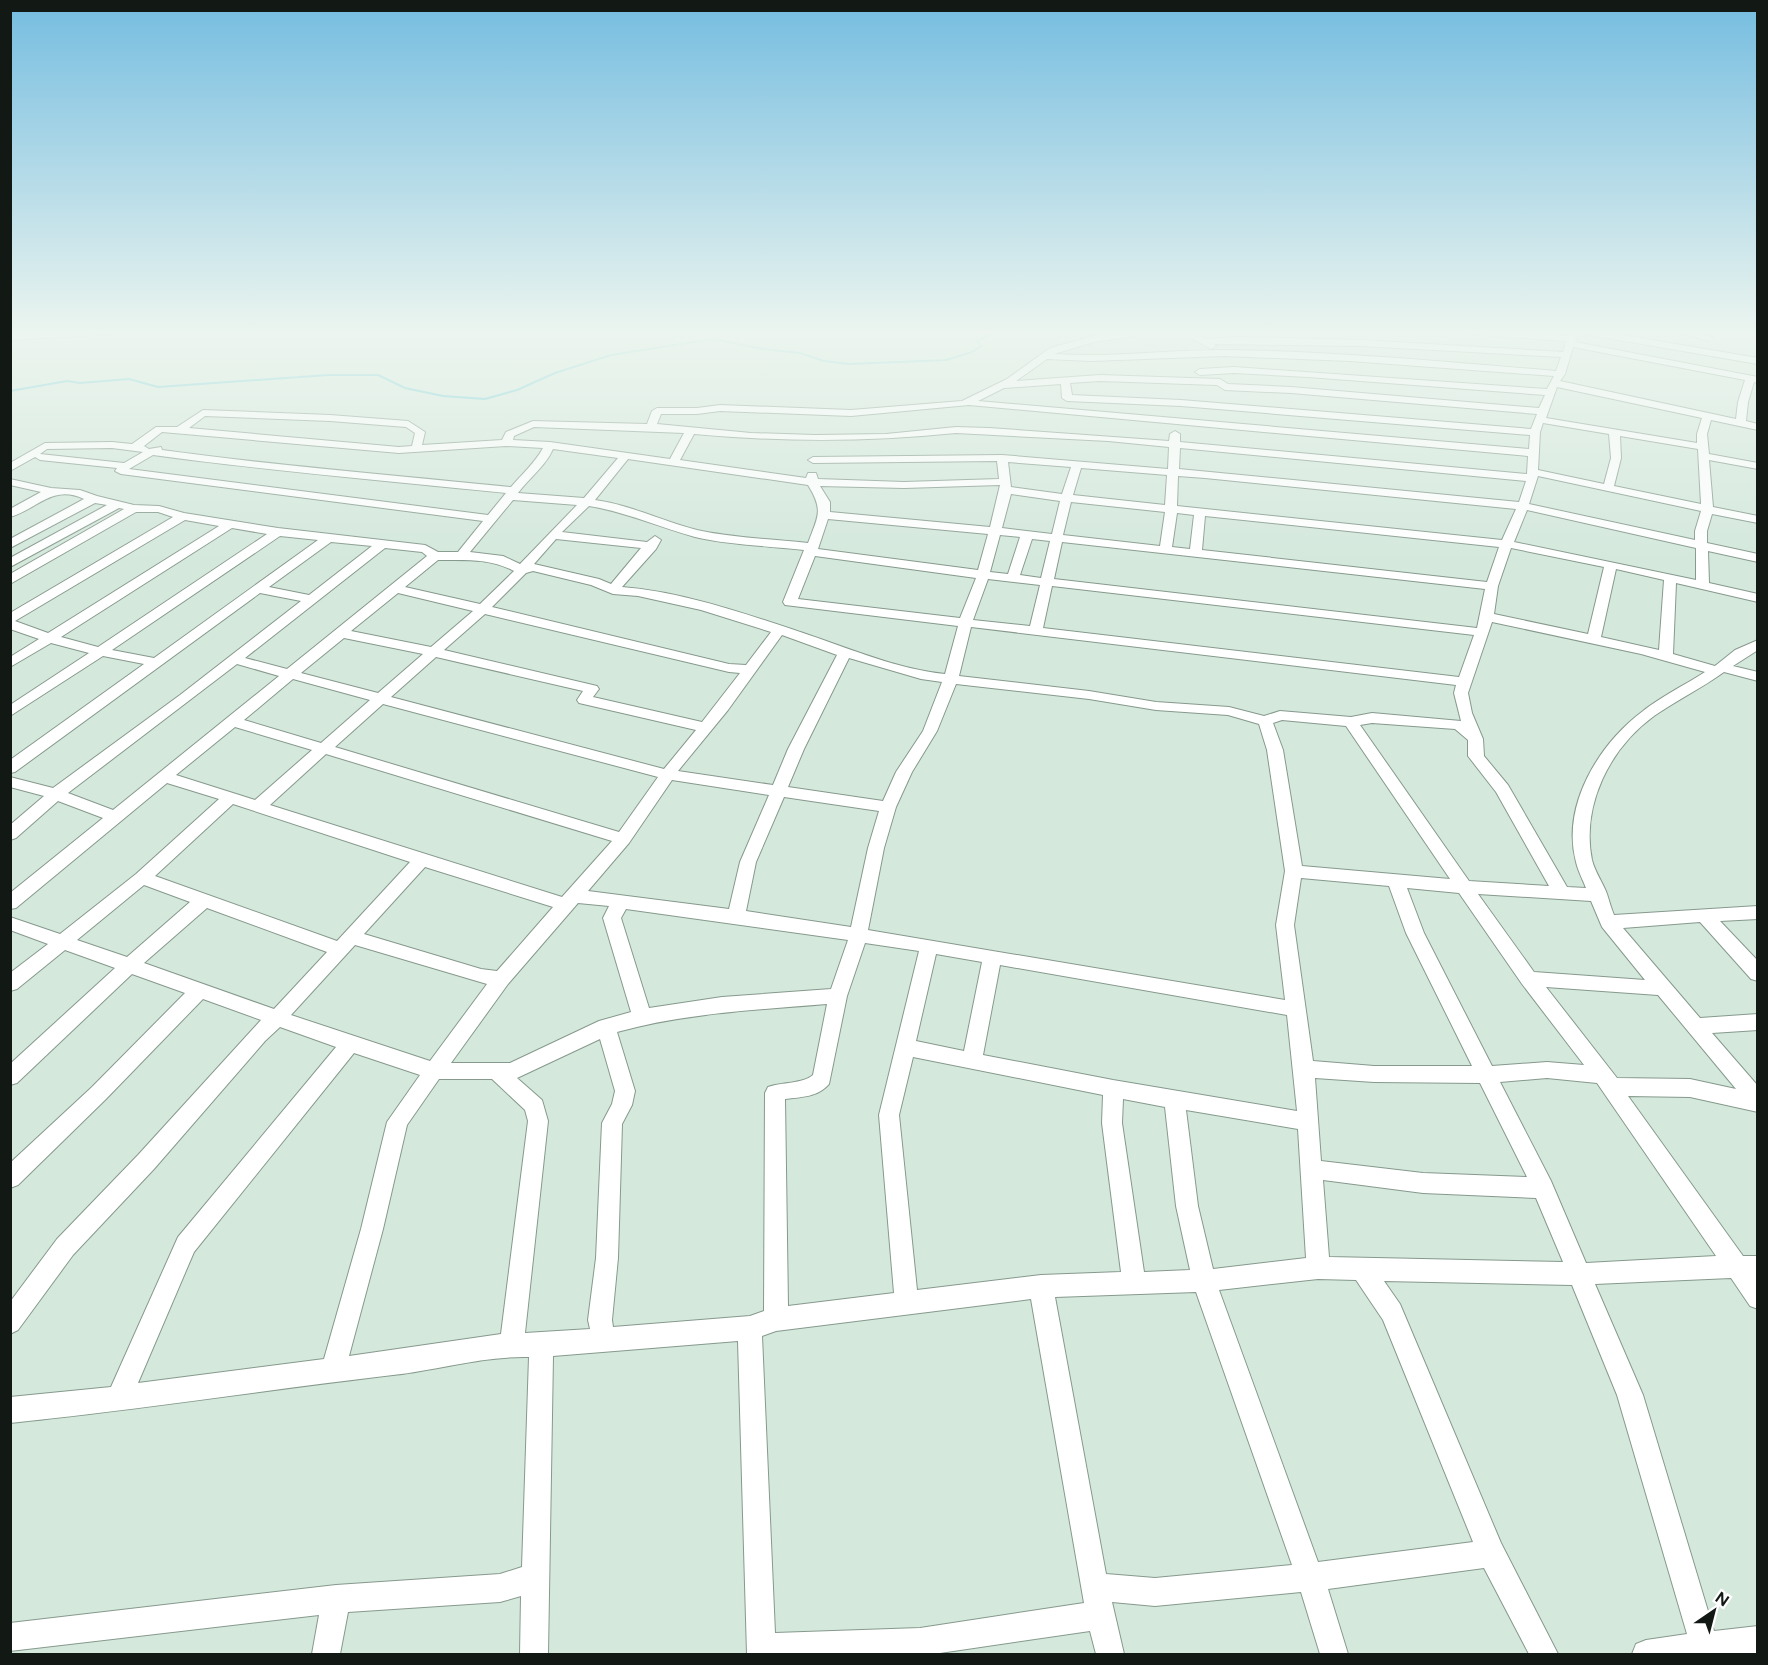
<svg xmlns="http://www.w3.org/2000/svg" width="1768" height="1665" viewBox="0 0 1768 1665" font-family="Figtree,sans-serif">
<rect width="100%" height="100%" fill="#d4e8dc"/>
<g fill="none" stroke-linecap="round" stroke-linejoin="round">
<polyline stroke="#69cad3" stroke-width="2" points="10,391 67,381 80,383 129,379 158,387 328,375 378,375 405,388 443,396 485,399 517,390 555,373 611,355 713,339 763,349 800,353 824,361 849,364 946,360 972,352 981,346 977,341 997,331"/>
<defs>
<g id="minor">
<polygon points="61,331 117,331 113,334 10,340 10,334"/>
<path d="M1138 331H1168L1094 342 1054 354C1110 358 1166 350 1223 350 1334 351 1446 362 1556 371L1561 357 1361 346 1214 344 1216 346 1211 349 1179 331H1190L1205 339 1237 337 1361 340 1563 352 1566 341 1467 334 1463 331H1506L1568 336 1569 331H1599L1758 358V364L1578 333 1575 342 1758 377V383L1754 382 1748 402 1746 421 1758 424V430L1711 420 1707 434 1709 454 1758 463V469L1709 460 1713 507 1758 516V523L1712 514 1707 531V543L1758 554V562L1708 551 1709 583 1758 594V602L1676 583 1673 654 1715 666 1735 650 1758 640V650L1733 666 1758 672V681L1724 672C1702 688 1677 700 1654 716 1610 748 1581 805 1592 860 1595 872 1603 883 1607 894 1609 900 1611 908 1614 915L1758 906V919L1720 921 1758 961V981L1751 979 1700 922 1623 928 1700 1018 1758 1014V1030L1712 1033 1758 1086V1112L1690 1097 1628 1096 1743 1256H1758V1309L1750 1306 1731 1278 1595 1284 1643 1395 1714 1631 1758 1626V1654H1632L1636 1644 1646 1640 1687 1634 1617 1395 1572 1285 1384 1281 1400 1304 1501 1543 1558 1654H1529L1484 1568 1328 1589 1348 1654H1320L1301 1592 1155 1606 1112 1602 1124 1654H1096L1090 1631 933 1654H747L738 1341 553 1356 548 1654H520L521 1596 500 1602 348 1612 340 1654H312L319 1615 10 1651V1623L336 1585 500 1574 522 1567 529 1357C483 1356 438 1370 393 1375 265 1390 138 1410 10 1423V1397L111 1387 178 1237 336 1047 280 1027 265 1041 154 1169 73 1255 18 1330 10 1334V1302L57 1239 138 1155 261 1020 203 999 106 1099 18 1185 10 1188V1163L92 1087 185 993 132 974 17 1083 10 1085V1064L115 968 65 950 17 989 10 991V973L48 944 10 930V917L60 934 136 874 219 799 167 783 16 908 10 909V893L103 818 58 801 16 838 10 840V825L44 796 10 787V777L53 788 180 695 301 601 260 593 15 772 10 773V760L144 664 103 656 10 716V705L89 653 51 643 10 667V657L39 639 10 629V613L173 517 158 512H136L10 584V574L124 509 119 508 10 567V558L107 505 95 503 10 548V539L84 499C52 484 38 509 10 517V509L41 492 10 485V479L51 488 80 490 97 496 134 505 159 506 184 513 278 528 425 545 438 552H458L483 521 121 474 115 471 117 468 40 460 35 457 10 471V463L45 443 112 442 132 444 156 427H177L203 410 330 415 408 421 425 432 422 445 502 440 506 432 533 421 647 424 652 411 657 408H697L720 405 851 410 962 401 1007 379 1050 348 1094 336ZM1573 347 1745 380 1738 402 1736 419 1560 381 1565 374ZM1224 356 1350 361 1554 376 1547 389 1234 367 1200 369 1195 372 1200 375 1234 373 1308 377 1545 395 1539 408 1291 387 1228 384 1220 379 1100 375 1016 381 1047 359 1091 361ZM1100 381 1217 385 1225 390 1291 393 1537 414 1531 429 1181 400 1072 395 1070 383ZM1061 384 1062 398 1067 401 1181 406 1530 435 1529 449 978 401 1004 388ZM1557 387 1702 418 1697 434V443L1546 418ZM969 405 1528 456 1527 474 1180 442V434L1175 431 1170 434 1169 441 989 428 956 427 886 434 815 435 751 433 657 424 661 414H697L720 411 851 416ZM205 416 330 421 406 427 415 433 412 446 399 447 189 428ZM1543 423 1609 434 1611 458 1604 484 1538 470 1540 432ZM534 427 684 433 670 459 550 442 513 440 514 436ZM162 432 399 453 506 446 543 448C535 463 522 474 511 487 394 475 278 466 162 450L161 447 149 449 144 446ZM956 433 1108 441 1169 447 1168 469 1002 455 813 457 808 460 813 463 997 461 999 479 904 482 818 479 816 473H808L806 478 680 460 694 434C782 442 868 442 956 433ZM1620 436 1698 449 1701 504 1614 486 1621 458ZM112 448 143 452 124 463 40 454 47 449ZM1180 448 1526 481 1519 502 1179 469ZM553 449 618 458 584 498 518 493C530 477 545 467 553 449ZM153 455C270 471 388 481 506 493L488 515 129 469ZM628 459 808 485C824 511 818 516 808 543 772 539 733 538 697 530 662 521 631 505 595 500ZM1008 462 1071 467 1062 494 1011 487ZM1081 468 1167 475 1165 505 1073 495ZM1178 476 1205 478 1516 509 1502 540 1177 506ZM1538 476 1701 511 1695 531V540L1529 504ZM1000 485 990 527 830 512V502L820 486 904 488ZM1011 494 1060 501 1052 534 1002 528ZM513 500 577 505 520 564 503 556 470 552ZM1071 502 1165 512 1160 546 1063 535ZM589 506C626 512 659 527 695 537 728 545 770 546 804 550L783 602 785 605 958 626 945 674C898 669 853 650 809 635 749 615 685 592 622 587L656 549 661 540 655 536 647 542 562 532ZM1527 510 1696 548V580L1514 542ZM1177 513 1194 515 1190 549 1172 547ZM1205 516 1499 547 1487 582 1202 550ZM828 519 988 534 978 570 818 549ZM185 520 219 526 48 633 15 621ZM232 528 267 534 98 647 61 637ZM1000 535 1020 537 1008 574 990 572ZM280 536 318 540 154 658 112 650ZM556 539 641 548 611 584 599 579 534 564ZM1032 539 1050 541 1041 578 1020 575ZM331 542 372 546 309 595 269 587ZM1062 542 1485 589 1477 628 1054 579ZM385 548 422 552 427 556 287 669 245 658ZM1511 548 1604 567 1588 634 1494 614 1498 586ZM815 556 976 578 960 618 798 599ZM438 560C465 560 490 558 514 571L480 604 405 587ZM1616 569 1664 580 1659 650 1601 637ZM533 571 591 585 613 594 638 596 701 610 771 632 746 665 729 664 492 607 526 573ZM988 579 1040 585 1030 626 973 620ZM1052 586 1474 635 1459 677 1043 628ZM398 593 473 611 431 647 351 631ZM485 614 729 672 740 673 702 722 593 697 599 689 597 686 444 650ZM1492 622 1641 654 1705 672C1685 685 1662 696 1643 711 1599 744 1561 805 1576 862 1578 871 1583 880 1586 888L1567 887 1508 785 1484 756 1483 739 1472 713 1468 693ZM971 627 1456 685 1454 693 1461 721 1372 713 1351 717 1280 711 1264 716 1229 707 1156 702 1089 691 959 676ZM782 635 837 655 788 749 773 785 678 771 728 710ZM344 638 423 654 378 693 301 673ZM436 657 583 691 577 700 579 703 696 730 664 769 391 697ZM849 658 921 679 942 682 923 731 896 772 883 801 788 787 804 749ZM237 664 279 676 113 810 68 793ZM293 679 370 700 321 743 244 720ZM956 684 1089 699 1156 710 1228 715 1259 724 1267 750 1285 871 1276 925 1285 1000 868 930 884 848 896 807 912 772 937 731ZM383 704 658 777 619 832 335 747ZM1282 720 1346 726 1450 879 1302 866 1283 750 1273 723ZM1372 723 1455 729 1468 740V756L1496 792 1549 886 1469 881 1360 725ZM235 727 312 750 255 800 176 775ZM326 754 612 841 562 897 270 805ZM672 780 769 795 740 862 729 909 588 891 629 843ZM784 797 879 811 868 848 851 927 746 911 756 862ZM233 804 410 862 337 941 155 876ZM425 867 553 907 497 971 481 969 364 934ZM1301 878 1389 886 1406 933 1472 1066H1374L1313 1061 1294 925ZM144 885 190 902 127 957 77 940ZM1407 888 1459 893 1522 984 1584 1065 1547 1062 1492 1066 1424 933ZM1478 894 1591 901 1602 927 1645 980 1534 972ZM578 903 609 906 603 918 631 1012 599 1021 510 1063H451L508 984ZM207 908 327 952 274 1009 144 963ZM626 909 848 940 831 989 722 997 649 1008 621 918ZM865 943 919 951 879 1115 894 1293 788 1306 785 1099C802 1097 818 1097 829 1084L847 996ZM355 945 487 984 430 1061 291 1015ZM936 954 982 962 964 1051 916 1041ZM1000 965 1287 1015 1297 1111 1113 1080 983 1055ZM1546 987 1658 995 1736 1089 1690 1079 1617 1078ZM827 1004 813 1075C802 1084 782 1082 768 1087L765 1093 764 1311 750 1316 613 1327 612 1320 618 1258 622 1124 632 1105 635 1091 617 1032C685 1013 757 1010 827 1004ZM600 1039 615 1091 612 1104 602 1123 596 1258 588 1320 590 1329 525 1333 548 1121 542 1100 517 1078ZM354 1053 420 1075 387 1122 361 1229 324 1359 138 1383 194 1252ZM913 1057 1103 1095 1102 1123 1121 1272 1041 1275 917 1290 899 1115ZM1315 1078 1374 1082 1480 1083 1527 1177 1423 1173 1321 1161ZM1547 1078 1597 1083 1716 1256 1586 1263 1551 1181 1500 1082ZM439 1079H492L525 1110 528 1121 501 1334 349 1356 383 1229 407 1125ZM1123 1099 1165 1107 1176 1206 1190 1270 1144 1272 1122 1123ZM1186 1110 1298 1129 1306 1258 1213 1269 1198 1206ZM1323 1180 1423 1193 1536 1198 1563 1262 1329 1257ZM1318 1279 1356 1280 1383 1320 1473 1542 1318 1562 1219 1290ZM1196 1292 1292 1565 1155 1578 1106 1574 1055 1297ZM1031 1299 1084 1603 920 1628 775 1633 762 1336 776 1331Z"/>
<polygon points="1674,331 1691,331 1713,338 1709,341"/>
</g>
</defs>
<use href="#minor" stroke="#86998d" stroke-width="2"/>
<use href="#minor" fill="#fff" fill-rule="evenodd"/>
</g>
<linearGradient id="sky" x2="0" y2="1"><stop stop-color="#75bde0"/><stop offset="0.59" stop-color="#ecf5ef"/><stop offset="1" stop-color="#ecf5ef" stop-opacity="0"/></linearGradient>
<rect width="1768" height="564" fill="url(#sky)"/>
<rect width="1768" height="1665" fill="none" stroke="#121915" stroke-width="24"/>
<g transform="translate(1714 1611) rotate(35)" stroke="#ffffff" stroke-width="4.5" paint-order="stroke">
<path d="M0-4.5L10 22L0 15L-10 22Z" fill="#121915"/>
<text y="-9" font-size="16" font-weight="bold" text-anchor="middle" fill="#121915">N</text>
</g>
</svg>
